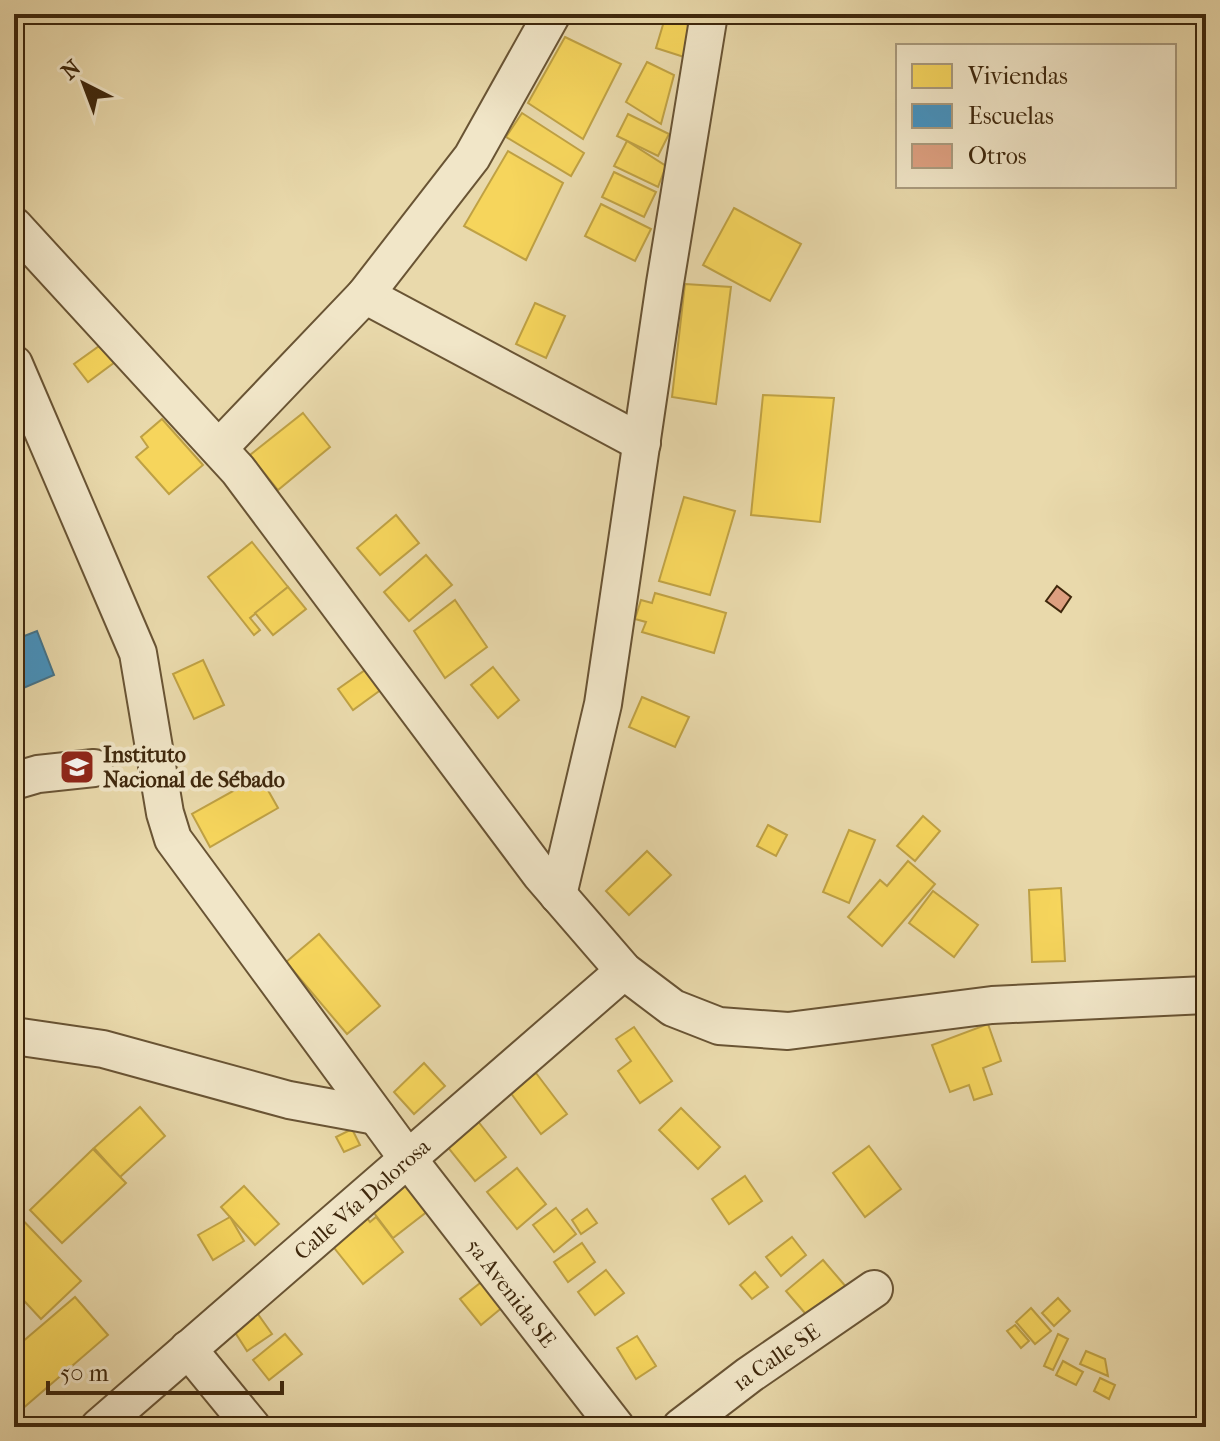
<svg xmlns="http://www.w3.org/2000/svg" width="1220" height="1441" viewBox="0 0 1220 1441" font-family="'IM FELL French Canon',serif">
<rect width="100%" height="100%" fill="#e9d9ab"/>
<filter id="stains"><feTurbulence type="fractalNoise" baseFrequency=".0025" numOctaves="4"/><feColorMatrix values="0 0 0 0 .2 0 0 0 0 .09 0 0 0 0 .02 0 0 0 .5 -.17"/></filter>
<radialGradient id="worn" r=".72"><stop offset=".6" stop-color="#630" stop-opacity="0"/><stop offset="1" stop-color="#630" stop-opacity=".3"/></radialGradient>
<g fill="#f6d55c" stroke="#bfa144" stroke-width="2">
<polygon points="665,18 693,26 684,57 656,48"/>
<polygon points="565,37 621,64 583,139 528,103"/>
<polygon points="647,62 674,75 661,124 626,102"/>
<polygon points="522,113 584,153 571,176 506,137"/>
<polygon points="628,114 669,134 658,156 617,136"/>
<polygon points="627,141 666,166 658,187 614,166"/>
<polygon points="508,151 563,183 526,260 464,226"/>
<polygon points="614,172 656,192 644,217 602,197"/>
<polygon points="601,204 651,229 635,261 585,236"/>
<polygon points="734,208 801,244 770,301 703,265"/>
<polygon points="685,284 731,287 716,404 672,397"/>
<polygon points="535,303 565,316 546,358 516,344"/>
<polygon points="102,344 115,362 88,382 74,364"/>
<polygon points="763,395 834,398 820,522 751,515"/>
<polygon points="303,413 330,447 278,490 250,455"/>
<polygon points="162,419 203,465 169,494 136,457 148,447 141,437"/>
<polygon points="684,497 735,511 710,595 659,581"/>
<polygon points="396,515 419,543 380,575 357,548"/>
<polygon points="252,542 288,587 250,618 260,630 254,635 208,577"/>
<polygon points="426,555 452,585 409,621 384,592"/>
<polygon points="288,587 306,609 273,635 255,613"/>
<polygon points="655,593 726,613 714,653 642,632 646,622 635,619 641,600 652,603"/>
<polygon points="455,600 487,647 445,678 414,631"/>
<polygon points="203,660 224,705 194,719 173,674"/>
<polygon points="493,667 519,700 498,718 471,685"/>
<polygon points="368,668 382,689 353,710 338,689"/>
<polygon points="642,697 689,717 675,747 629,727"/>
<polygon points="260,776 278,808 210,847 192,814"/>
<polygon points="923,816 940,831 915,861 897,846"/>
<polygon points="768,825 787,835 776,856 757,846"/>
<polygon points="849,830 875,840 849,903 823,892"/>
<polygon points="647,851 671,875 629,915 606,891"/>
<polygon points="908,861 935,884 882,946 848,917 880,880 887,886"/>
<polygon points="1061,888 1065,961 1032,962 1029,890"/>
<polygon points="933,891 978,925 954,957 909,923"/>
<polygon points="319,934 380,1006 347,1034 286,962"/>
<polygon points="988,1024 1001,1061 983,1068 992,1094 974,1100 969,1085 950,1092 932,1045"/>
<polygon points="634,1027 672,1081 640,1103 618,1071 631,1061 616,1039"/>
<polygon points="424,1063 445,1086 414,1114 394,1092"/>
<polygon points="14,1065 20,1065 16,1115 14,1115"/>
<polygon points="536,1073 567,1114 541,1134 510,1092"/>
<polygon points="140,1107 165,1136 120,1177 94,1148"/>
<polygon points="681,1108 720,1147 698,1169 659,1130"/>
<polygon points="477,1120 506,1157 475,1181 446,1145"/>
<polygon points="352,1129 360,1145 344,1152 336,1137"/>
<polygon points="869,1146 901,1189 865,1217 833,1173"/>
<polygon points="93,1149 126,1183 62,1243 30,1210"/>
<polygon points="517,1168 546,1204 517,1229 487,1192"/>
<polygon points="745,1176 762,1201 729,1224 712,1199"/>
<polygon points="410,1178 433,1207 393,1238 371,1209"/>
<polygon points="244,1186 279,1224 255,1245 221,1207"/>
<polygon points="556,1208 576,1234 554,1252 533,1225"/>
<polygon points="587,1209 597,1223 581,1234 572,1220"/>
<polygon points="14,1211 81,1281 41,1319 14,1290"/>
<polygon points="362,1211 370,1222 376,1217 403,1252 363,1284 327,1239"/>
<polygon points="230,1217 244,1241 213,1260 198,1235"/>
<polygon points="792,1237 806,1255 781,1276 766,1257"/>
<polygon points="582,1243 595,1262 568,1282 554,1262"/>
<polygon points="823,1260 847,1288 810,1319 786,1291"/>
<polygon points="606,1270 624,1293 595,1315 578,1292"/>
<polygon points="755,1272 768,1287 752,1299 740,1285"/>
<polygon points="489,1276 510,1301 481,1325 460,1299"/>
<polygon points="75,1297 108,1335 14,1416 14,1349"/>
<polygon points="1058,1298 1070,1311 1054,1326 1042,1313"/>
<polygon points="253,1307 272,1334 247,1351 229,1323"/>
<polygon points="1031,1308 1051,1331 1035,1344 1016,1322"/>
<polygon points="1015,1325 1029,1341 1021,1348 1007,1331"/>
<polygon points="285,1334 302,1354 269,1380 253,1360"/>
<polygon points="1058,1334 1068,1339 1053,1370 1044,1366"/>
<polygon points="637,1336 656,1366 636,1379 617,1348"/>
<polygon points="1086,1351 1105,1359 1108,1376 1080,1364"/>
<polygon points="1063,1361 1083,1372 1076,1385 1056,1375"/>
<polygon points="1100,1378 1115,1385 1109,1399 1094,1391"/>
</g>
<g fill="#4393c3" stroke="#42738c" stroke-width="2">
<polygon points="14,608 22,629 14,632"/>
<polygon points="37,631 54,675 14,692 14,640"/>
</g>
<polygon fill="#dd9f80" stroke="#3e270c" stroke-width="2" points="1057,586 1071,597 1061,612 1046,601"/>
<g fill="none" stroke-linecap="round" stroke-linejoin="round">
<defs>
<g id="minor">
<polyline points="14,226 238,470 541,875 624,971 673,1008 719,1026 788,1031 992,1005 1206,995"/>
<polyline points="365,295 642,443"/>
<path id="s1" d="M14 364 138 653 165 813 173 839 408 1159 616 1427"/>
<polyline points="219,448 365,295 472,157 552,14"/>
<polyline points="14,781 38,774 94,768"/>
<polyline points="558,895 603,704 665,283 709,14"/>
<polyline points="14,1036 103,1049 289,1100 376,1116"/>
<polyline points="188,1349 252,1427"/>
<path id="s2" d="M99 1427 624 971"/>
<path id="s3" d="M681 1427 749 1375 874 1289"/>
</g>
</defs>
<use href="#minor" stroke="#695434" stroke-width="40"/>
<use href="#minor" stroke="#f1e6c8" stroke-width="36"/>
</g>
<defs>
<symbol id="university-square" viewBox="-11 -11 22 22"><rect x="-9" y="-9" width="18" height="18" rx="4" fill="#8f2418" stroke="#f1e6c8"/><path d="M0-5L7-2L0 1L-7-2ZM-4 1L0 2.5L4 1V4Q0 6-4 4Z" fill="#fff"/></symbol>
</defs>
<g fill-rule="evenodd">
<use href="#university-square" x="57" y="747" width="40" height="40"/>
</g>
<g text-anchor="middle" stroke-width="8" stroke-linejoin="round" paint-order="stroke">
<g font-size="22" font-weight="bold" fill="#3e270c" stroke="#f1e6c8" text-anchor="start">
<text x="103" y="762">Instituto<tspan x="103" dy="25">Nacional de Sébado</tspan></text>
</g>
<g font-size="22" fill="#3e270c" stroke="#f1e6c8">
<text dy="8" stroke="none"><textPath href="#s2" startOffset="348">Calle Vía Dolorosa</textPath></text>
<text dy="8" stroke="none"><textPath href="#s1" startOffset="1070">5a Avenida SE</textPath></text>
<text dy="8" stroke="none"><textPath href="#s3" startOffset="118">1a Calle SE</textPath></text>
</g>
</g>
<rect width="1220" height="1441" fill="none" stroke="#e9d9ab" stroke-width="48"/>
<rect x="16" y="16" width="1188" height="1409" fill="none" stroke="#3e270c" stroke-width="4"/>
<rect x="24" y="24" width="1172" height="1393" fill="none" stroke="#3e270c" stroke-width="2"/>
<rect x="896" y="44" width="280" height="144" fill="#f1e6c8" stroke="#a99a7d" stroke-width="2"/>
<rect x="912" y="64" width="40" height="24" fill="#f6d55c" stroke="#a99a7d" stroke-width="2"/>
<text x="968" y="84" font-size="24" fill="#3e270c">Viviendas</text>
<rect x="912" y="104" width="40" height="24" fill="#4393c3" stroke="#a99a7d" stroke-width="2"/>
<text x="968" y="124" font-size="24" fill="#3e270c">Escuelas</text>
<rect x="912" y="144" width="40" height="24" fill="#dd9f80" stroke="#a99a7d" stroke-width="2"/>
<text x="968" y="164" font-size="24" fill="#3e270c">Otros</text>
<g transform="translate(84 84) rotate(318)" stroke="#f1e6c8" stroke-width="6" paint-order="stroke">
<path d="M0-6L14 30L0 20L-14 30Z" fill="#3e270c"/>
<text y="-12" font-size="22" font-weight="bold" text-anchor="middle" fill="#3e270c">N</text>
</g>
<path d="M48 1381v12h234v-12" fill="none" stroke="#3e270c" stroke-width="4"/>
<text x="60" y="1381" font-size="24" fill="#3e270c" stroke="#f1e6c8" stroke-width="6" paint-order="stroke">50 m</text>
<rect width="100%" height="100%" filter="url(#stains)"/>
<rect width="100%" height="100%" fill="url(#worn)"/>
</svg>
